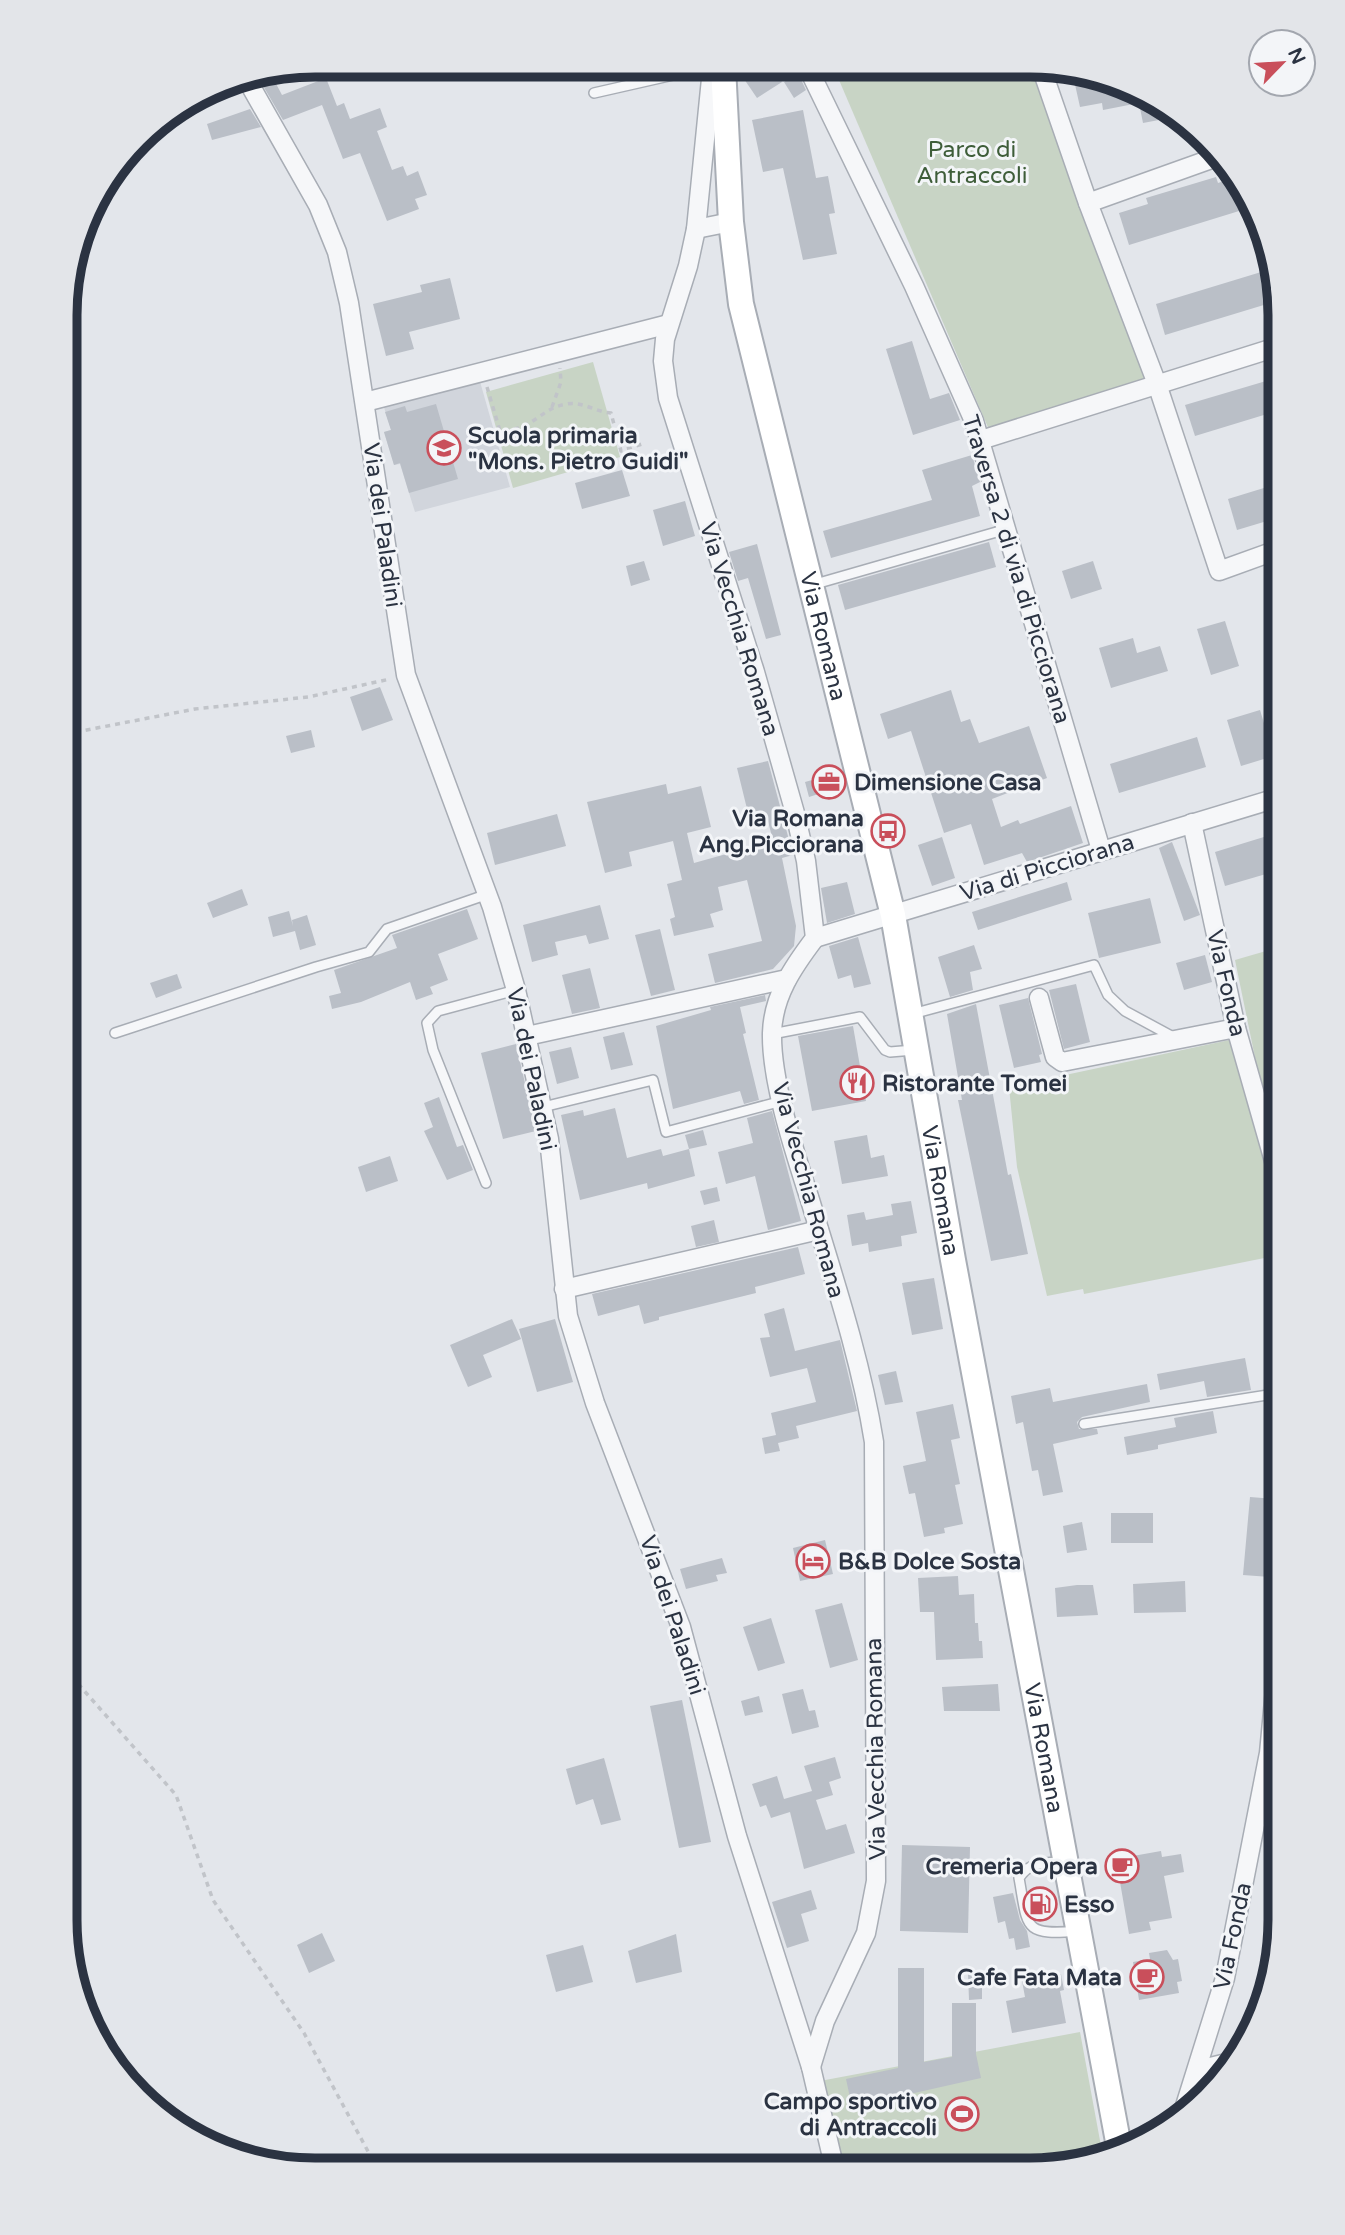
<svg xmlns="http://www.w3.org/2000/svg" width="1345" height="2235" viewBox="0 0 1345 2235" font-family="'Varela Round',sans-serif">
<rect width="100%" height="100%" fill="#e3e6eb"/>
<polygon fill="#d1d5dc" points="479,378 510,487 415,512 400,464 394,465 384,432 391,430 383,404"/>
<g fill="#c8d4c5">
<polygon points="833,66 1032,67 1149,377 990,432"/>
<polygon points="593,362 620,457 513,488 486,392"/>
<polygon points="1280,947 1280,1097 1268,1100 1258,1072 1235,960"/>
<polygon points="1234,1039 1280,1226 1280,1255 1084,1294 1083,1289 1047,1296 1017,1167 1009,1087"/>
<polygon points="1080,2032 1101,2146 1024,2166 1024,2170 842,2170 820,2081"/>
</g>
<g fill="#babfc7">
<polygon points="757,66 772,66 782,82 757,98 742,76"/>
<polygon points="1072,71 1138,98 1180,116 1143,123 1139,103 1103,110 1102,103 1080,107"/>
<polygon points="798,73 806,90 794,98 784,82"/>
<polygon points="273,78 282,95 326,78 337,106 344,103 350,119 380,108 387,127 377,131 392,170 403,166 407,176 418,171 427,195 415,199 419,209 387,221 360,153 343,159 322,105 283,120 262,84"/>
<polygon points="250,109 261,127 212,140 207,124"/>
<polygon points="803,110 816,178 828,176 835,213 829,214 837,254 803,260 783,168 763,172 752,120"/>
<polygon points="1216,177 1218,183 1230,179 1252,207 1129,245 1119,213 1148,204 1146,198"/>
<polygon points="1271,269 1277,301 1165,335 1156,304"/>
<polygon points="450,278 460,319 409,332 414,349 386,356 373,304 422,292 420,285"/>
<polygon points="912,341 930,399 949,393 960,420 913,435 886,349"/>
<polygon points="1280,377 1280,410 1195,436 1185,405"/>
<polygon points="436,404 458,479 409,493 400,463 394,465 384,432 391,430 385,412 405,406 407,412"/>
<polygon points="972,455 980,482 972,486 980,516 831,558 823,531 932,500 922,470"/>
<polygon points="622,470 630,496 582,509 575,483"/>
<polygon points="1280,483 1280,517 1237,530 1228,499"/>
<polygon points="685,501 695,536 663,546 653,510"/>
<polygon points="989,542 996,567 845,610 838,585"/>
<polygon points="757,544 781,635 766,639 748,578 738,581 729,552"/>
<polygon points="644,561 650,580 631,586 626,566"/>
<polygon points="1093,561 1102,589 1071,599 1062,571"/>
<polygon points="1225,621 1239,666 1211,675 1197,629"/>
<polygon points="1133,638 1137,653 1160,646 1168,671 1111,688 1099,648"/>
<polygon points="380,687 393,720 362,731 350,697"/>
<polygon points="951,690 961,722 970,719 979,743 1029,726 1047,778 992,799 1001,827 1018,820 1020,824 1071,806 1083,843 1027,862 1022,853 984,865 971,824 944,833 911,731 888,739 880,714"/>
<polygon points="1260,710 1274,756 1241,766 1227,720"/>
<polygon points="311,730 315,747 291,753 286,736"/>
<polygon points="1197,737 1206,767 1119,793 1110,764"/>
<polygon points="768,761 793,855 782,858 796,926 794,946 773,969 715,983 708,954 762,941 747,880 718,887 723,910 710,914 714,927 674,936 670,919 675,917 667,884 682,880 673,841 629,852 632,866 605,873 587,802 666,784 668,794 701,786 711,827 687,833 694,863 773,841 766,813 749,817 737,768"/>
<polygon points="830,775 834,789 809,797 805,782"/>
<polygon points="557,814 566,846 495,865 487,833"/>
<polygon points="1280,832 1280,870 1225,886 1215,852"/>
<polygon points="942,837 955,878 932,886 918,845"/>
<polygon points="1172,842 1200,915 1184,921 1159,848"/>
<polygon points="847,882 855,914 827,923 821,888"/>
<polygon points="1067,882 1072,900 978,930 972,912"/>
<polygon points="242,889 248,905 213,918 207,903"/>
<polygon points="1150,898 1161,943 1099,958 1088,913"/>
<polygon points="600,905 609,939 589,944 586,935 555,942 558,955 532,962 523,925"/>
<polygon points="467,909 478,939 438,954 448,980 430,987 433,994 416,1000 410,982 361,1002 332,1009 329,996 341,993 334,970 397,948 392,935"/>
<polygon points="289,911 293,926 292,920 307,915 316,945 300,950 295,931 273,937 268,917"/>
<polygon points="660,929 675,990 651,996 635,935"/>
<polygon points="858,937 871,984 854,988 851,975 838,979 829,946"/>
<polygon points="974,945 982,969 970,972 973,990 950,997 938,957"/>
<polygon points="1205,955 1212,982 1184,990 1176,963"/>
<polygon points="590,968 600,1008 572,1014 562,975"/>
<polygon points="177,974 182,988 156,998 150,983"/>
<polygon points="1076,984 1090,1042 1064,1049 1049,990"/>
<polygon points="765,995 766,1001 740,1007 746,1033 743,1034 759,1100 744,1104 740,1091 673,1109 656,1026 711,1010 710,1007"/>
<polygon points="1028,998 1042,1054 1039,1055 1041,1062 1014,1068 999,1005"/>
<polygon points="976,1004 1008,1175 1011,1174 1028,1254 991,1261 958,1100 962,1100 947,1014"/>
<polygon points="853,1026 866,1101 812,1111 798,1036"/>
<polygon points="624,1032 633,1065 611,1070 603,1037"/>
<polygon points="516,1044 536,1131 503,1139 481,1053"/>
<polygon points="571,1047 579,1078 557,1084 549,1052"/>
<polygon points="439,1097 457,1147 463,1145 473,1170 447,1180 424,1131 433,1127 424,1103"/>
<polygon points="615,1108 627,1158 661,1149 663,1156 689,1149 695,1176 648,1189 647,1183 580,1200 561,1115 583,1110 584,1116"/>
<polygon points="772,1111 801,1221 768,1230 755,1176 726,1184 718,1152 753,1143 747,1118"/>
<polygon points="703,1130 707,1145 689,1149 685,1135"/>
<polygon points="867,1135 871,1158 884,1155 888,1176 842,1184 834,1141"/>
<polygon points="390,1156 398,1181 366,1192 358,1167"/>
<polygon points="717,1187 720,1201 704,1205 700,1191"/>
<polygon points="911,1201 917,1233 901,1236 902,1246 869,1252 868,1243 852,1246 847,1215 864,1212 866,1220 893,1215 891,1204"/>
<polygon points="714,1220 719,1242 696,1247 691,1226"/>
<polygon points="798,1247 805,1274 755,1287 756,1293 659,1317 659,1320 644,1324 639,1305 598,1316 592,1294"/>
<polygon points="934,1278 943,1329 912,1335 902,1283"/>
<polygon points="784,1308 795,1351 840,1340 857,1411 796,1426 799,1438 778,1443 780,1451 765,1454 762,1438 776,1435 771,1413 816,1402 807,1368 770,1377 760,1338 770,1337 764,1314"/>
<polygon points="512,1319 521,1339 483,1355 492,1377 468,1387 450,1345"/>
<polygon points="555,1319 573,1382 537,1392 519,1329"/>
<polygon points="1245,1358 1251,1390 1207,1397 1204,1381 1160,1390 1157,1374"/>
<polygon points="896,1371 903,1402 885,1405 878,1375"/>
<polygon points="1147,1384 1150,1402 1082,1417 1077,1422 1079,1429 1097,1429 1098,1434 1053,1444 1063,1492 1043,1496 1038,1470 1032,1471 1023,1422 1016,1424 1011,1396 1050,1388 1053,1402"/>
<polygon points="953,1404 960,1438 951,1440 960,1484 955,1485 963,1524 944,1528 945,1533 924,1537 915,1493 909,1494 903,1466 926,1461 916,1412"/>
<polygon points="1213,1411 1217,1433 1158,1445 1158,1449 1127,1455 1124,1437 1176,1427 1174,1418"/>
<polygon points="1250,1497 1277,1499 1274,1539 1280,1539 1280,1556 1272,1555 1270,1577 1243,1575"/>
<rect x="1111" y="1513" width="42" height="30"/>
<polygon points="1082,1522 1087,1550 1067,1553 1063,1526"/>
<polygon points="825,1540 833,1574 800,1581 793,1548"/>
<polygon points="722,1558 727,1573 716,1575 718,1581 686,1589 680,1569"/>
<polygon points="958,1576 959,1595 974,1594 975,1623 978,1623 979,1641 982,1641 983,1658 936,1660 934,1612 920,1612 918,1578"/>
<polygon points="1185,1581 1186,1612 1134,1613 1133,1584"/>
<polygon points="1077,1585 1093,1585 1098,1615 1057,1617 1055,1588"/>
<polygon points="842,1603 858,1660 830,1668 815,1610"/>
<polygon points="771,1618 785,1663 758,1671 743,1627"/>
<polygon points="998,1684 1000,1711 944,1711 942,1687"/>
<polygon points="803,1689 809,1711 815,1710 819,1727 792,1734 782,1694"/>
<polygon points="759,1696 763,1712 745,1716 741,1701"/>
<polygon points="682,1700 711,1842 679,1848 650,1706"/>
<polygon points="835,1757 841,1778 829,1782 833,1795 816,1800 826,1830 846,1824 855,1853 804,1869 790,1812 771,1818 766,1805 760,1807 752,1784 777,1776 784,1799 812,1791 804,1766"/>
<polygon points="604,1758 621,1820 601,1825 593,1799 576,1805 566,1769"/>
<polygon points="902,1845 970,1847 968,1933 900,1931"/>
<polygon points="1161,1851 1162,1857 1181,1854 1184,1872 1164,1876 1172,1918 1149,1922 1151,1930 1129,1934 1116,1859"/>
<polygon points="1043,1889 1046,1906 1032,1908 1028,1892"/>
<polygon points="811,1890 817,1909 801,1914 809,1941 787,1948 772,1902"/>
<polygon points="1013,1893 1020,1920 1027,1931 1030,1947 1016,1950 1014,1938 1009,1939 1005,1921 998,1923 993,1897"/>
<polygon points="322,1933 335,1961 309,1973 297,1945"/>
<polygon points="676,1934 682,1972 636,1983 628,1951"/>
<polygon points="583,1945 593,1982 556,1992 546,1955"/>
<polygon points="1167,1950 1173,1960 1178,1959 1182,1981 1177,1982 1179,1993 1139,2000 1133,1962 1150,1959 1149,1953"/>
<polygon points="898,1968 924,1968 924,2062 952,2057 952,2003 976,2003 976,2054 981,2078 852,2107 846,2079 898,2068"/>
<polygon points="968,1973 982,1973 982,1999 969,2000"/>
<polygon points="1061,1974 1064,1990 1060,1991 1066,2023 1012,2033 1006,2001 1025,1997 1022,1981"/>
</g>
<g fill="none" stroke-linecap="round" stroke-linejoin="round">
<defs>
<g id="lane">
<polyline points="594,93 713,66"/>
<polyline points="812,585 1000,531"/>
<polyline points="912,1014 1094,965 1108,995 1125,1011 1175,1038"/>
<polyline points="115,1033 316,967 369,952 387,929 488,894"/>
<polyline points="772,1034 860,1017 885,1050 890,1052 914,1050"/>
<polyline points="543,1107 653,1080 666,1132 782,1101"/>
<polyline points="486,1183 433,1050 427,1023 438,1011 516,990"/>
<polyline points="1084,1424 1280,1393"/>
<path d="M1064 1862C1046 1863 1030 1861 1019 1878 1028 1927 1022 1936 1077 1931"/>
</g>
<g id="street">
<path d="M721 66 711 79 696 229 688 266 665 339 663 361 668 398 755 672 795 813 806 861 815 938C793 967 773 996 772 1033 771 1082 795 1153 810 1200 834 1279 861 1360 874 1442L876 1881 866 1933 825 2021 811 2067"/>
<polyline points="807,66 914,286 974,421 1101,850"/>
<polyline points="1041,67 1088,203 1157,384 1219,571 1280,549"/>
<polyline points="246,78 318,205 337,252 349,303 406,675 492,907 516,990 549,1139 568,1316 595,1403 681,1627 737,1836 811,2067 835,2170"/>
<polyline points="1088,203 1214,158"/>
<polyline points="696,229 731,222"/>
<polyline points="365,402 669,324"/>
<polyline points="981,440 1280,346"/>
<polyline points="1192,823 1236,1028 1280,1182"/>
<polyline points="815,938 1280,797"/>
<polyline points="1039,998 1055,1057 1062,1062 1236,1028"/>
<polyline points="527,1036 787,979"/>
<polyline points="564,1289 819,1230"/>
<polyline points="1198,2070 1235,2061"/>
<polyline points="1185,2106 1225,1978 1269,1753 1280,1638"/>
</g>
<g id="secondary">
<path id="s1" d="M723 66 731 222 741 304 893 915 953 1260 1120 2152"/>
</g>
</defs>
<use href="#lane" stroke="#a8adb5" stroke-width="12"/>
<use href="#street" stroke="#a8adb5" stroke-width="21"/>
<use href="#secondary" stroke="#a8adb5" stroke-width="28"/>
<g stroke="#c1c4c9" stroke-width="3.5" stroke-dasharray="5 5" stroke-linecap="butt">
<path d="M487 387 500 431C536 429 540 408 567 404 582 401 596 412 611 413L621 451 642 444"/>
<polyline points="552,407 561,382 560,368"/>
<polyline points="66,734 195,709 308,697 390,679"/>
<polyline points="65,1669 176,1795 213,1900 304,2033 377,2168"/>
</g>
<use href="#lane" stroke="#f6f7f9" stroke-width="9"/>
<use href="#street" stroke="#f6f7f9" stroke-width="18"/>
<use href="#secondary" stroke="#fff" stroke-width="24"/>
</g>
<defs>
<symbol id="school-ring" viewBox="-11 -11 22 22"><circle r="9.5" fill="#f3f5f8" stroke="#c94f5b" stroke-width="1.5"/><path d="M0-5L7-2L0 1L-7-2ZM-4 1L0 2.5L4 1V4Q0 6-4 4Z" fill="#c94f5b"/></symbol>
<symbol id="office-ring" viewBox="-11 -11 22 22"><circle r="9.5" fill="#f3f5f8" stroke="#c94f5b" stroke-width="1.5"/><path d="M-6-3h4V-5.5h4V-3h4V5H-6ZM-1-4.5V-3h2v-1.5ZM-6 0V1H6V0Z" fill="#c94f5b"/></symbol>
<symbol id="bus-ring" viewBox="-11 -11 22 22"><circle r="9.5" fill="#f3f5f8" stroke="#c94f5b" stroke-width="1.5"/><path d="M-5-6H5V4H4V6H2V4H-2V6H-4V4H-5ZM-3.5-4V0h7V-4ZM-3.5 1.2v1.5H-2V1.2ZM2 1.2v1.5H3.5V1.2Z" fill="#c94f5b"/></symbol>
<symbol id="restaurant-ring" viewBox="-11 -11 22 22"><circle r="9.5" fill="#f3f5f8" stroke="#c94f5b" stroke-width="1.5"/><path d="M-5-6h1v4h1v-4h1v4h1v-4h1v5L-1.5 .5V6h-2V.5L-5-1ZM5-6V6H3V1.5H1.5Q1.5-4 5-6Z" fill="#c94f5b"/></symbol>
<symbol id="hotel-ring" viewBox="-11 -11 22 22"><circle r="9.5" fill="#f3f5f8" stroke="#c94f5b" stroke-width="1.5"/><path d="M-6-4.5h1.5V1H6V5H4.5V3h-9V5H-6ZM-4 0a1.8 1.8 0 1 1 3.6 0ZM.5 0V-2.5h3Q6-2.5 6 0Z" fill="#c94f5b"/></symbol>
<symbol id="cafe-ring" viewBox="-11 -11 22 22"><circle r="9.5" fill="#f3f5f8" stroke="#c94f5b" stroke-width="1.5"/><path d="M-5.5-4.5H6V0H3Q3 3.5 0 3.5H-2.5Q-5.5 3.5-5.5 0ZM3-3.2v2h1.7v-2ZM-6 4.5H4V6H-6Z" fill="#c94f5b"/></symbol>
<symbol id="fuel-ring" viewBox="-11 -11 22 22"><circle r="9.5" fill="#f3f5f8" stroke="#c94f5b" stroke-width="1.5"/><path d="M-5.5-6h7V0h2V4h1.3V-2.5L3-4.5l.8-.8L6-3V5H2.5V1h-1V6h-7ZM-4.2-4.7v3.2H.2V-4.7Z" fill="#c94f5b"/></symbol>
<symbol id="stadium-ring" viewBox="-11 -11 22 22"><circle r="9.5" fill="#f3f5f8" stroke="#c94f5b" stroke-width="1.5"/><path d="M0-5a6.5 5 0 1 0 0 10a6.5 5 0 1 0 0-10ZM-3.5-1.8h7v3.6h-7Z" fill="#c94f5b"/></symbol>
</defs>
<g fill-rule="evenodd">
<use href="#school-ring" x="425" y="429" width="38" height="38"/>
<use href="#office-ring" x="810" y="763" width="38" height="38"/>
<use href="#bus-ring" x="869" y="812" width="38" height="38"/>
<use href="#restaurant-ring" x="838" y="1064" width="38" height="38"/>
<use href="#hotel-ring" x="794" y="1542" width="38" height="38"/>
<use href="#cafe-ring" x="1103" y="1847" width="38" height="38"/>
<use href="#fuel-ring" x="1021" y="1885" width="38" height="38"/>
<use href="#cafe-ring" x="1128" y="1958" width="38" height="38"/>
<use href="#stadium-ring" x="943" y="2095" width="38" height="38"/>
</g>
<g text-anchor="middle" stroke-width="6" stroke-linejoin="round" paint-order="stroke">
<g font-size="23" fill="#3e5d39" stroke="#f3f5f8">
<text x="972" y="157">Parco di<tspan x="972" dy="26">Antraccoli</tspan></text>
</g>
<g font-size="23" font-weight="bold" fill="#2b3342" stroke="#f3f5f8" text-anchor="start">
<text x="468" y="443">Scuola primaria<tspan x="468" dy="26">"Mons. Pietro Guidi"</tspan></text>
<text x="854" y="790">Dimensione Casa</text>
<text x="864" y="826" text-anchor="end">Via Romana<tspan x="864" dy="26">Ang.Picciorana</tspan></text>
<text x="882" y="1091">Ristorante Tomei</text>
<text x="838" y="1569">B&amp;B Dolce Sosta</text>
<text x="1098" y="1874" text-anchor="end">Cremeria Opera</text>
<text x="1064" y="1912">Esso</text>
<text x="1122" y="1985" text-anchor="end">Cafe Fata Mata</text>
<text x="937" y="2109" text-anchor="end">Campo sportivo<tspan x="937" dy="26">di Antraccoli</tspan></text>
</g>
<g font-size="23" fill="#2b3342" stroke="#f3f5f8">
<text transform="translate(383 525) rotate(82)" y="8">Via dei Paladini</text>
<text transform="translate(1017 569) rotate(73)" y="8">Traversa 2 di via di Picciorana</text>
<text transform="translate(740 629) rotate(73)" y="8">Via Vecchia Romana</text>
<text dy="8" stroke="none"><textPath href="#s1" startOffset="581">Via Romana</textPath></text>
<text transform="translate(1047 867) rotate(-17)" y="8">Via di Picciorana</text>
<text transform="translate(1227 983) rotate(77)" y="8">Via Fonda</text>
<text transform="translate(532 1069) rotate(78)" y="8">Via dei Paladini</text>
<text transform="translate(809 1190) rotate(75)" y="8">Via Vecchia Romana</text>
<text dy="8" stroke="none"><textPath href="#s1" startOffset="1148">Via Romana</textPath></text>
<text transform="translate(673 1615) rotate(72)" y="8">Via dei Paladini</text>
<text dy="8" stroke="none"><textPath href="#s1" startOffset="1715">Via Romana</textPath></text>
<text transform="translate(875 1749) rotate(-91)" y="8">Via Vecchia Romana</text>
<text transform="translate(1232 1936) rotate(-78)" y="8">Via Fonda</text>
</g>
</g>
<path d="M0 0H1345V2235H0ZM315 77H1030A238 238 0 0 1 1268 315V1920A238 238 0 0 1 1030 2158H315A238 238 0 0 1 77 1920V315A238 238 0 0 1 315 77Z" fill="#e3e5e9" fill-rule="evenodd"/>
<path fill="none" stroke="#2b3342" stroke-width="9" d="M315 77H1030A238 238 0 0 1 1268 315V1920A238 238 0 0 1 1030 2158H315A238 238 0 0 1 77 1920V315A238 238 0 0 1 315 77Z"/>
<g transform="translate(1282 63) rotate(65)"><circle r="33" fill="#f3f5f8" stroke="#a3a7af" stroke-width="2"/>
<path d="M0-5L12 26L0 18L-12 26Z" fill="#c94f5b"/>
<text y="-10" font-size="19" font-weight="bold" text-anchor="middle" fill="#2b3342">N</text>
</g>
</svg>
